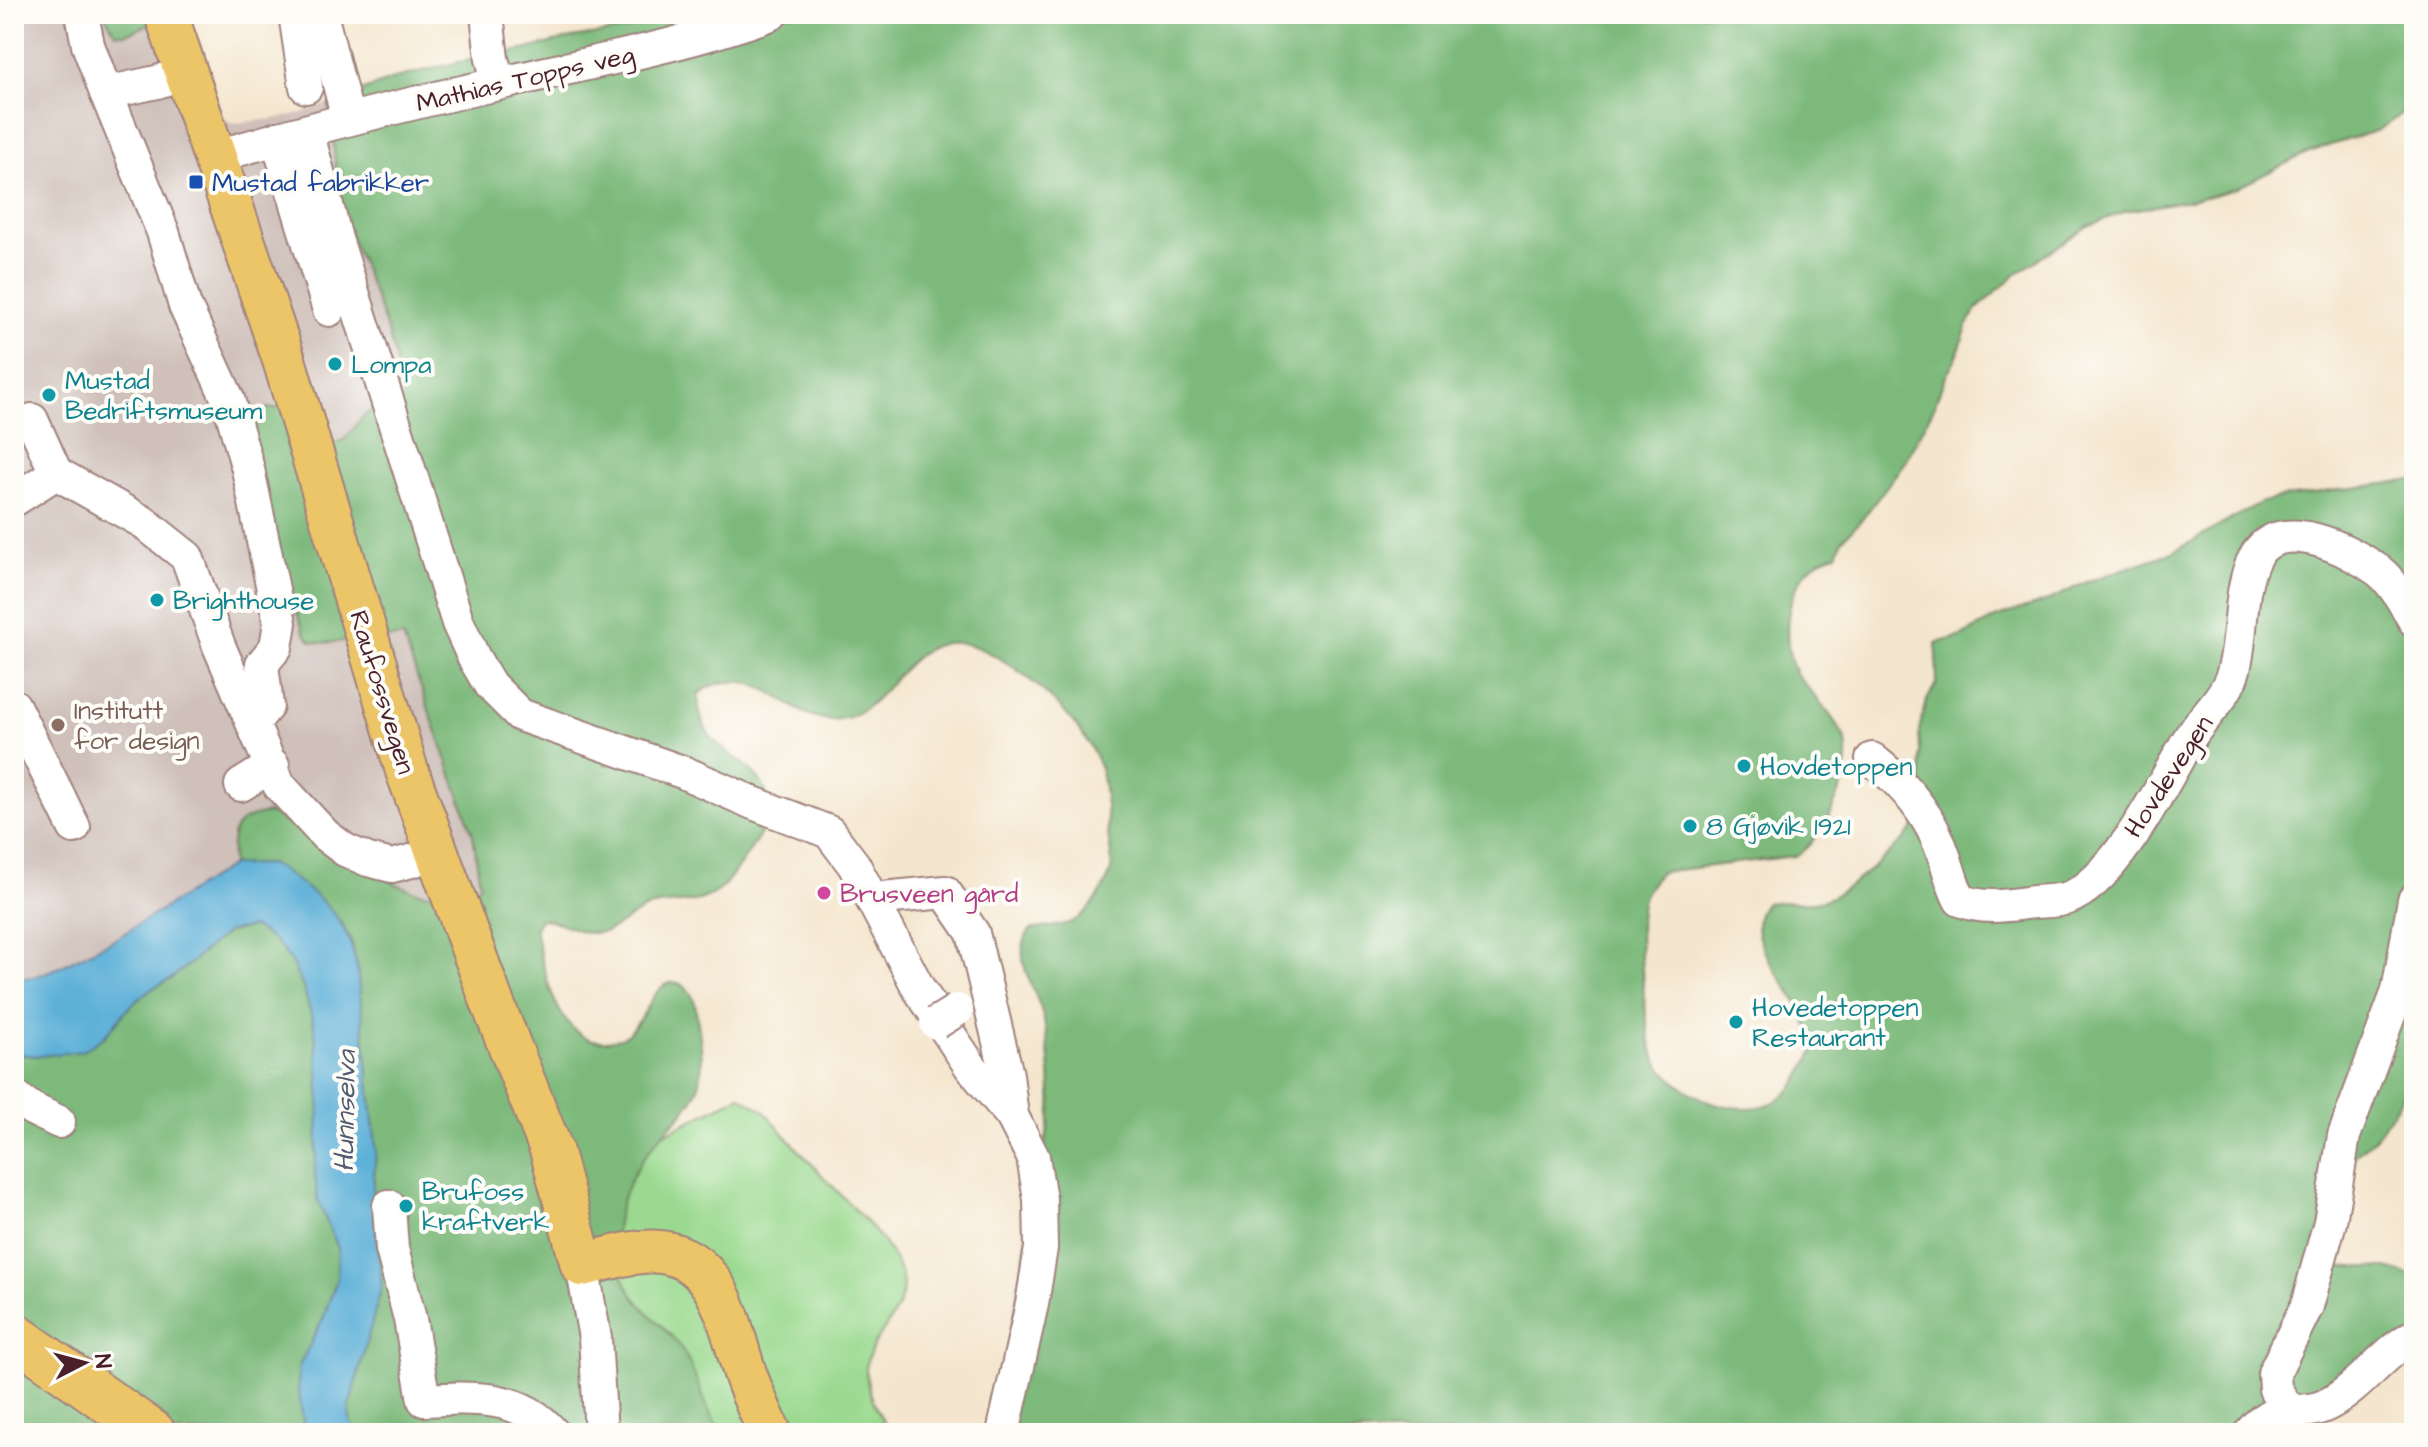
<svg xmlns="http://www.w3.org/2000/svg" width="2428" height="1447" viewBox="0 0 2428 1447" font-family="'Architects Daughter',sans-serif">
<rect width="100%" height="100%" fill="#fdfcf7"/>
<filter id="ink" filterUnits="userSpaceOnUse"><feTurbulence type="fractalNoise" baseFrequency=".0125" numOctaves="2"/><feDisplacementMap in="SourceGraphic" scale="16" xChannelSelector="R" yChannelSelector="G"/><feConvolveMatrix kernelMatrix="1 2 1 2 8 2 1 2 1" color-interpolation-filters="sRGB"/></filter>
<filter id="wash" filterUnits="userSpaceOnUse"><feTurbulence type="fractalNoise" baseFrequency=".006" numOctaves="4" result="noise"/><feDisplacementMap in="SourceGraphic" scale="32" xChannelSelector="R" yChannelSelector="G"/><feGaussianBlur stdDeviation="1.8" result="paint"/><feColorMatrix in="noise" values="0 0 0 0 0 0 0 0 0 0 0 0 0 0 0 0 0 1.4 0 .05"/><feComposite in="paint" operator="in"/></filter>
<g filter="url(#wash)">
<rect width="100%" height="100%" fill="#f4e6ce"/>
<polygon fill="#cfc0ba" points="14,14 104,14 115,33 173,15 186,14 203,49 223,118 232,123 273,119 302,113 329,103 344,217 387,326 395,367 396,388 390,396 366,414 347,438 339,444 319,445 252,441 294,606 305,634 321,643 403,636 473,834 480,885 471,890 440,894 420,892 392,881 231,836 232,865 117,938 60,967 34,977 14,979"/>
<path fill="#9ad98f" stroke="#727c5d" stroke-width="2" d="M740 1096 763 1110C789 1140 815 1168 842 1196 864 1220 890 1243 901 1274 913 1311 867 1336 866 1370 866 1391 880 1415 889 1433H677L661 1425 586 1152 666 1133Z"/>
<g fill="#7bb97a" stroke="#626c52" stroke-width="2">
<polygon points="104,14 178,14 125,34 115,33"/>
<path d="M691 14H2414V106L2378 130 2309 152 2235 189 2206 197 2126 211 2088 226 2015 275 1977 309 1967 326 1958 354 1944 380 1933 409 1904 463 1863 518 1842 540 1837 554C1788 563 1778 632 1795 672 1808 690 1835 717 1844 737 1858 766 1823 843 1795 856L1661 872C1651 883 1642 893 1641 909 1638 932 1645 1036 1654 1055 1673 1096 1741 1123 1780 1099 1797 1088 1806 1066 1815 1049 1811 1031 1801 1008 1790 992 1775 969 1742 931 1765 903 1785 900 1808 906 1827 899 1851 889 1915 836 1923 812L1919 730 1927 700 1937 683 1936 643 1962 636 1997 617 2045 602 2089 581 2173 552 2260 503 2279 498 2414 480V1079L2377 1136 2353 1157 2324 1266 2386 1268 2414 1276V1349L2352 1368 2258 1433H983L997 1420 1041 1155C1047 1135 1053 1115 1051 1094 1050 1069 1048 1035 1042 1012 1034 985 1011 958 1030 930 1046 927 1064 927 1077 919 1092 909 1106 887 1111 870 1113 859 1109 844 1108 834 1106 810 1106 785 1098 762 1081 718 1012 655 966 644 900 629 887 729 824 719 784 713 766 671 718 684 709 686 705 688 698 695 699 757 747 749 766 791 769 797 769 814 767 821 764 832 727 885 718 891 714 894 707 897 702 899 683 906 659 901 642 910 625 919 614 933 593 933 575 933 559 919 540 919L535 928C542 965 556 1045 606 1041 613 1040 618 1040 623 1037 645 1022 649 995 665 985 679 977 692 990 695 1004 699 1030 706 1063 698 1088 692 1107 673 1122 661 1136 626 1175 602 1230 625 1281 638 1311 671 1328 686 1356 700 1382 704 1410 723 1433H356L350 1422 349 1407 382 1285 373 1188 376 1149 357 968 352 943 341 922 269 864 232 865C231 830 231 818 270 813 302 833 334 851 368 869 384 877 401 888 419 892 438 896 464 895 480 885L473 834 403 637 321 643 311 641 305 634 294 606 252 441C250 411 254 407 285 408L319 445C354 443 344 435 366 414 374 406 388 402 394 391 410 362 354 252 344 218 335 184 334 138 329 103L399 77 459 62 510 53 571 38 623 30Z"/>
<polygon points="253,927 275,941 290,959 304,989 315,1029 320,1101 315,1172 318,1201 338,1248 337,1278 323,1319 304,1426 308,1433 14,1433 14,1054 40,1056 104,1037 129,1007 149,990 171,979 227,932"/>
</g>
<path fill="#5db0d8" stroke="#546882" stroke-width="2" d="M269 864C281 868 291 877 302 885 335 909 349 928 357 968L376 1149 373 1188 382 1285 349 1407 350 1422 356 1433H308L304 1426 298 1388 299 1366 323 1319 337 1279 338 1248 318 1201 315 1172 320 1101 315 1029 304 989 290 959 275 941 253 927 227 932 171 979 149 990 129 1007 104 1037 82 1051 40 1056 14 1054V979L34 977 60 967 117 938 232 865Z"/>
</g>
<g filter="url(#ink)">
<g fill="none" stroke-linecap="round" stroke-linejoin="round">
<defs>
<g id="minor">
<polyline points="82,14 88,45 106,93 157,82 186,72"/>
<polyline points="295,14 306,87"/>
<polyline points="321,14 348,119"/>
<polyline points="487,14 492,59 499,83"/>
<polyline points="106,93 163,232 185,306 228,399 248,469 280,623 276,647 262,664 267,706 254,722"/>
<polyline points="307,131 336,239 458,623 474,658 490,685 520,715 685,773 753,803 829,832 854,865 919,989 971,1067 1012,1116 1033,1157 1040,1199 1041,1248 1032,1304 1003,1433"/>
<polyline points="277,138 329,310"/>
<path d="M215 157C312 127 411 103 511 81 598 61 686 45 771 14"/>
<polyline points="32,420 56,473"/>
<polyline points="14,500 56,473 143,522 187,557 219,646 279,785 325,835 345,850 368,860 392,866 415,860 435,851"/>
<polyline points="14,706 74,827"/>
<path d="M1872 759C1903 783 1930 815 1943 853 1949 869 1952 885 1960 900 1981 909 2004 906 2026 903 2039 901 2056 902 2068 898 2114 882 2163 784 2187 742 2200 719 2223 701 2232 676 2244 640 2237 590 2255 557 2279 513 2350 550 2379 571 2394 583 2404 603 2414 620"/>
<polyline points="241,785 273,765"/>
<polyline points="872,899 945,892 973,933 1007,1075 1012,1116"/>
<polyline points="14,1096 32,1109 59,1122"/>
<path d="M389 1206 392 1249 410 1319 424 1400C470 1397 521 1394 553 1433"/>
<polyline points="582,1265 595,1338 601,1433"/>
<polyline points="2289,1410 2275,1389 2274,1373 2307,1306 2330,1222 2344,1136 2398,991 2414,900"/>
<path d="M2250 1433C2281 1394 2297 1423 2332 1402 2362 1385 2385 1351 2414 1336"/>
</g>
<path id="major" d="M166 14 284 360 407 771 494 1007 551 1149 582 1265C607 1259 636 1249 661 1252 720 1259 729 1324 744 1370 751 1392 761 1413 770 1433"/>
<polyline id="highway" points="14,1335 153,1433"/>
</defs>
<use href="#minor" stroke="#9f827c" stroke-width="36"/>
<use href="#major" stroke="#9f827c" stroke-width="46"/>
<use href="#highway" stroke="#9f827c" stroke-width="48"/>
<use href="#minor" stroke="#fff" stroke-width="32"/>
<use href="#major" stroke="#edc569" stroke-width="42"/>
<use href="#highway" stroke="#edc569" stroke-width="44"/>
<defs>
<polyline id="minor-bridge" points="936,1023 957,1010"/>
</defs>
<use href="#minor-bridge" stroke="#9f827c" stroke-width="36" stroke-linecap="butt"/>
<use href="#minor-bridge" stroke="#fff" stroke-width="32"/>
</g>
</g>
<rect fill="#1a4fb4" stroke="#fdfcf7" stroke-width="3" x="188" y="174" width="16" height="16" rx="4"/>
<g fill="#0f9aa8" stroke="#fdfcf7" stroke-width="3">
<circle cx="335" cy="364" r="8"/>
<circle cx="49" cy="395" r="8"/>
<circle cx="157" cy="600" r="8"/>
<circle cx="1744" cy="766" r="8"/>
<circle cx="1690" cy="826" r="8"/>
<circle cx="1736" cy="1022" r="8"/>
<circle cx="406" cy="1206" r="8"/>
</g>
<circle fill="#8d6e63" stroke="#fdfcf7" stroke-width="3" cx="58" cy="725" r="8"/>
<circle fill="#d1479c" stroke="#fdfcf7" stroke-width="3" cx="824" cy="893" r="8"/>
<g text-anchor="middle" stroke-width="8" stroke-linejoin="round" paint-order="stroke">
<g font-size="26" fill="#4a1f2b" stroke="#fdfcf7">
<text transform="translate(525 78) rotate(-13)" y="9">Mathias Topps veg</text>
<text transform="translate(383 692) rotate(73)" y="9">Raufossvegen</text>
<text transform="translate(2168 776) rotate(-57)" y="9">Hovdevegen</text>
</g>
<g font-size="26" fill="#164399" stroke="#fdfcf7" text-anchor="start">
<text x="212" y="191">Mustad fabrikker</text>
</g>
<g font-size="26" fill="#0d838f" stroke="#fdfcf7" text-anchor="start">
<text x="351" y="373">Lompa</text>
<text x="65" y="389">Mustad<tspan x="65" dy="30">Bedriftsmuseum</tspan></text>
<text x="173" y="609">Brighthouse</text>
<text x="1760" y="775">Hovdetoppen</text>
<text x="1706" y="835">8 Gjøvik 1921</text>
<text x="1752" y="1016">Hovedetoppen<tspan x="1752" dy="30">Restaurant</tspan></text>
<text x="422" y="1200">Brufoss<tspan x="422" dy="30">kraftverk</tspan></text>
</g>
<g font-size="26" fill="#785e54" stroke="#fdfcf7" text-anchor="start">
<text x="74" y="719">Institutt<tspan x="74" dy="30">for design</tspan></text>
</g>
<g font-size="26" fill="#b23c85" stroke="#fdfcf7" text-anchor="start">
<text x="840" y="902">Brusveen gård</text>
</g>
<g font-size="28" font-style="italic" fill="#525970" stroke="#fdfcf7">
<text transform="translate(344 1111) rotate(-89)" y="10">Hunnselva</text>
</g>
</g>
<rect width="2428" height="1447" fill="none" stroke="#fdfcf7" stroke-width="48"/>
<g transform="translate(84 1363) rotate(84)" stroke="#fdfcf7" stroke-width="6" paint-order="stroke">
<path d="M0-6L14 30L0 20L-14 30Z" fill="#4a1f2b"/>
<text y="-12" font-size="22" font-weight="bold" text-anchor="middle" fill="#4a1f2b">N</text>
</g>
</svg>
